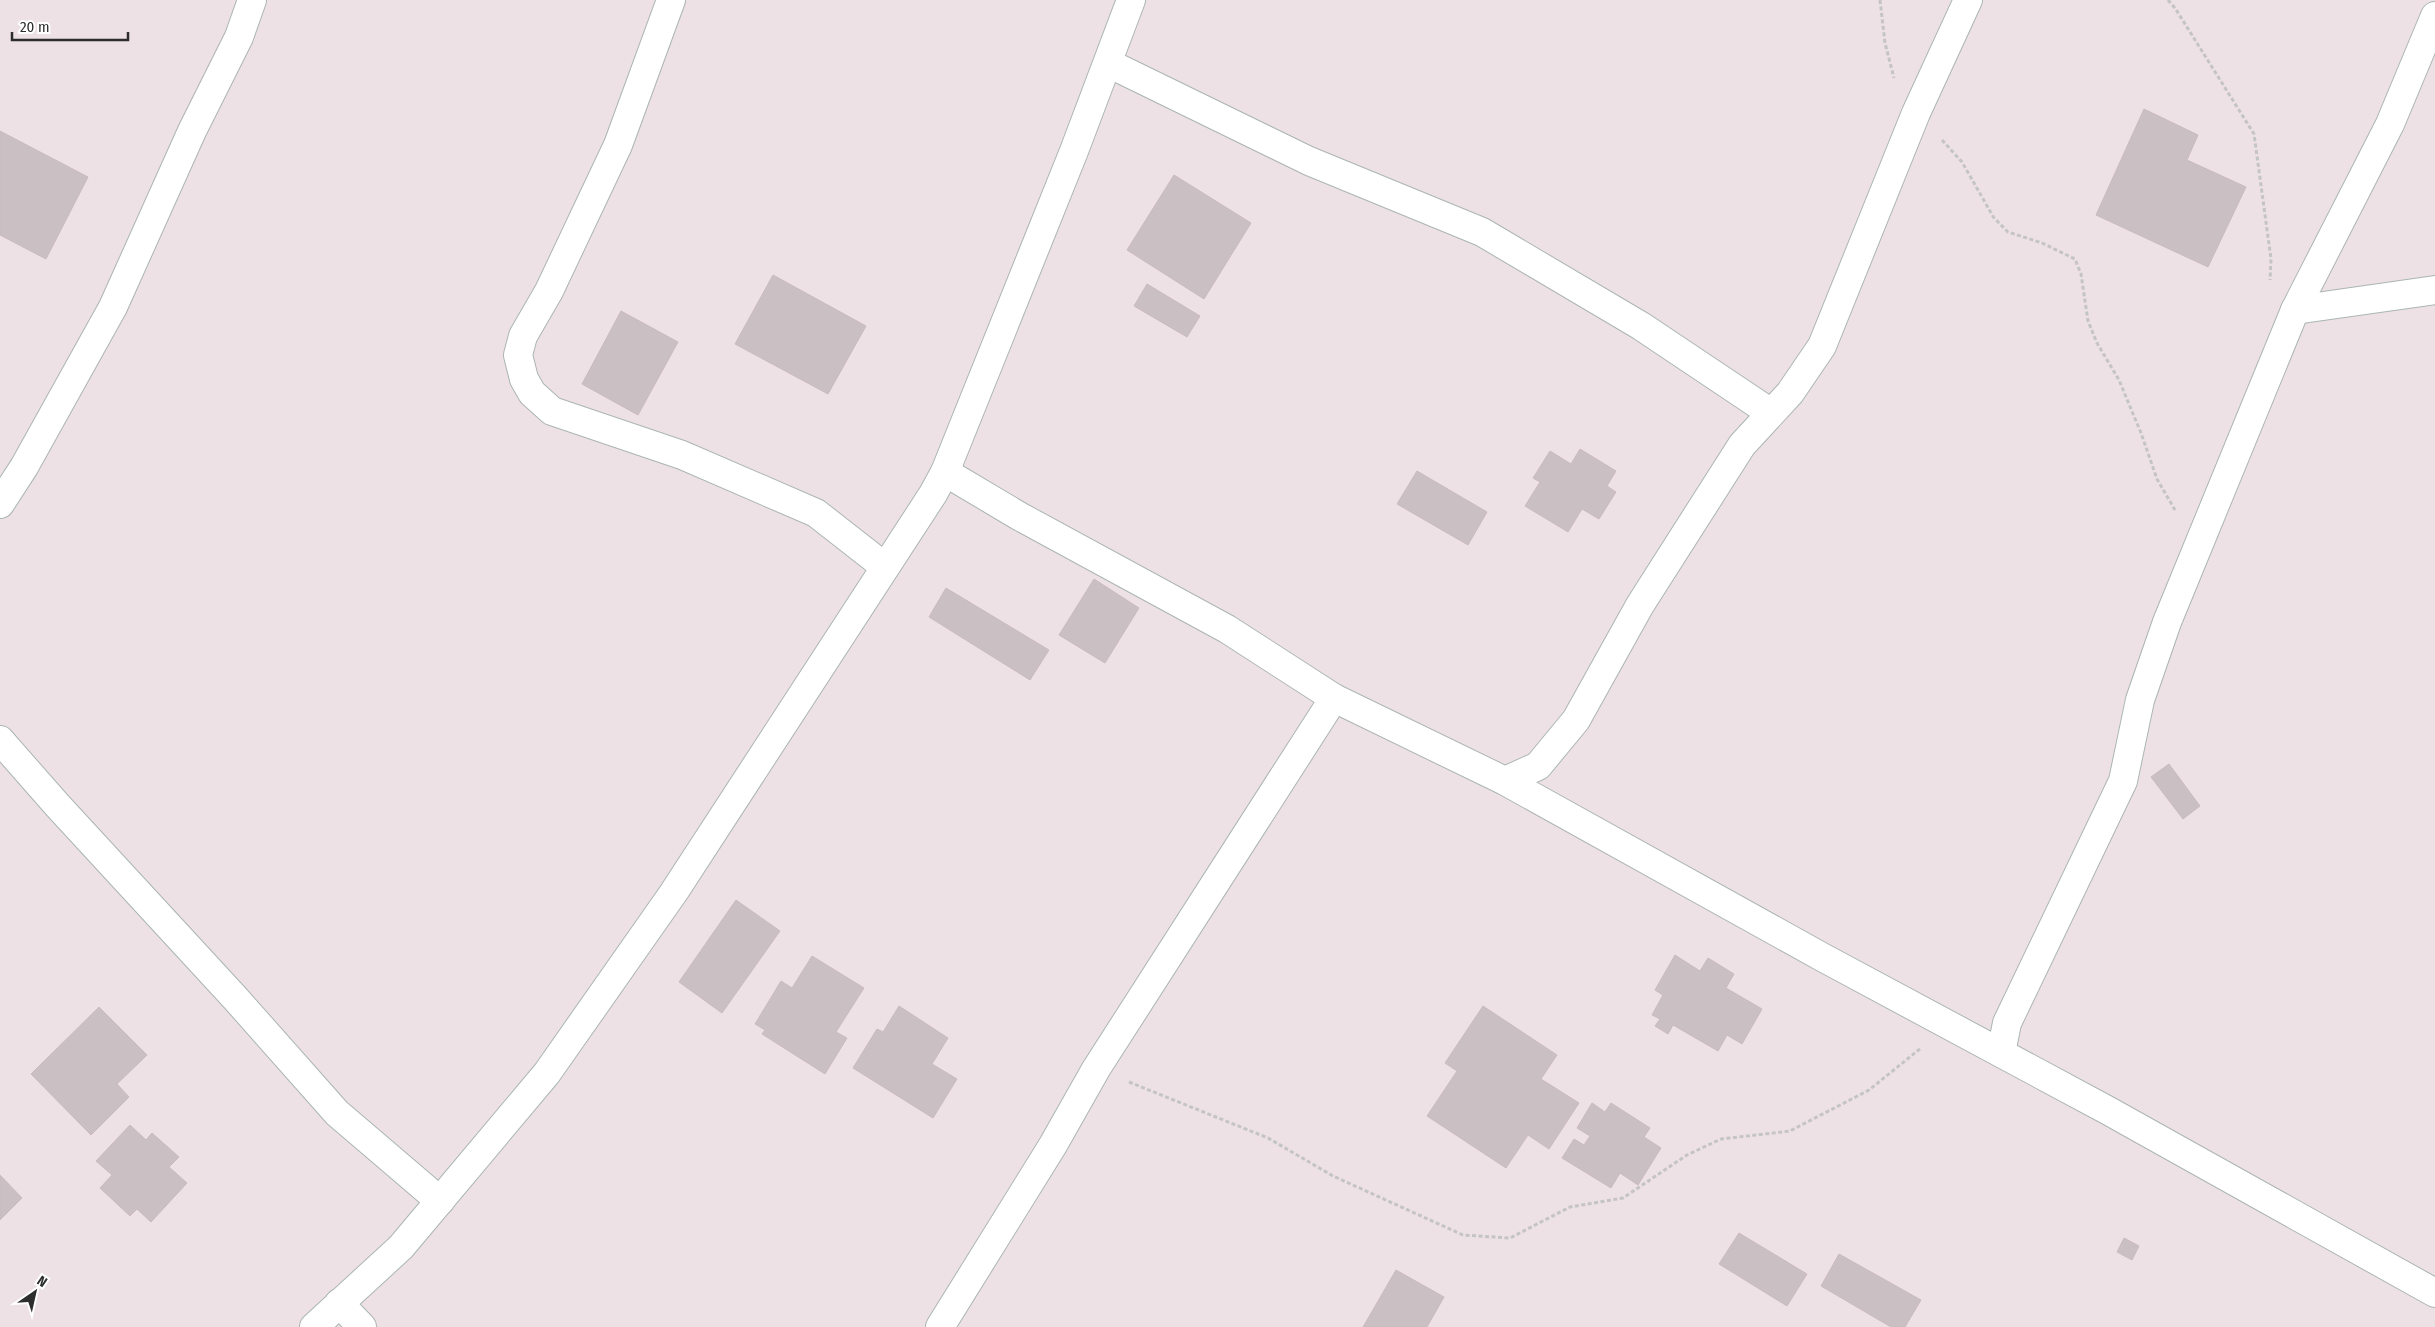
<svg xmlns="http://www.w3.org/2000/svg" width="2435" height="1327" viewBox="0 0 2435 1327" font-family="'Fira Sans Condensed',sans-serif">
<rect width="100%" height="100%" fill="#eee1e6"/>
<g fill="#cabfc3" stroke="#cababf">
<polygon points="2144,109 2198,135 2187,160 2246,187 2208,267 2096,215"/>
<polygon points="0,131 88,177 46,259 0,235"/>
<polygon points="1174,175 1251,223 1204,299 1127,250"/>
<polygon points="773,275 866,326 828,394 735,344"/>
<polygon points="1147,284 1200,316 1187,337 1134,306"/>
<polygon points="621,311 678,342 638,415 582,384"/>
<polygon points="1580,449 1616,471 1607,486 1616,492 1599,519 1582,509 1568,532 1525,506 1540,482 1533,478 1550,451 1571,464"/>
<polygon points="1417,471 1487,512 1468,545 1397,504"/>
<polygon points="1094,579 1139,608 1105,663 1059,635"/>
<polygon points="946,588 1049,650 1030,680 929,617"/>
<polygon points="2169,764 2200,806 2183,819 2151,777"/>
<polygon points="736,900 780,931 722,1013 679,982"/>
<polygon points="1675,955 1700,971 1708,958 1734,974 1726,988 1762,1009 1742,1044 1727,1035 1718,1051 1673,1025 1668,1034 1655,1026 1660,1019 1652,1015 1663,995 1655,990"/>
<polygon points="812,956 864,988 836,1032 847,1038 825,1074 762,1034 765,1030 755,1024 781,981 792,988"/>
<polygon points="899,1006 948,1038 932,1064 957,1079 933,1118 853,1068 877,1029 883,1032"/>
<polygon points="1483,1006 1557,1055 1541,1079 1579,1103 1549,1149 1528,1135 1506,1168 1427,1116 1457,1071 1445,1063"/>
<polygon points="99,1007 147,1055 117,1084 129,1097 91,1135 31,1074"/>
<polygon points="1592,1103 1605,1112 1611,1103 1650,1128 1644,1137 1661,1148 1638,1185 1620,1173 1611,1188 1562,1158 1574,1139 1584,1145 1590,1136 1577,1128"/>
<polygon points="130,1125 146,1140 152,1133 179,1157 169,1167 187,1183 151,1222 137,1209 130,1216 100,1188 112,1175 96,1161"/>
<polygon points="0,1175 22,1198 0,1220"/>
<polygon points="1739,1233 1807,1274 1787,1306 1719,1264"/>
<polygon points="2124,1238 2139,1246 2132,1260 2117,1252"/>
<polygon points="1839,1254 1921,1300 1905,1327 1891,1327 1821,1286"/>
<polygon points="1396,1270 1444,1297 1427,1327 1363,1327"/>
</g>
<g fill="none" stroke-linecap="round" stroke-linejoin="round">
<defs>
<g id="minor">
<polyline points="671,0 618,145 549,291 523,336 518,355 524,379 532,393 552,411 682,455 816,513 885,567"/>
<polyline points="1108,63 1309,161 1482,232 1641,326 1771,413"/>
<polyline points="2295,310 2435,290"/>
<polyline points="945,472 1019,516 1227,629 1334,698 1505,781 1822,957 2107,1110 2435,1293"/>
<polyline points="0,504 24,467 113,307 192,131 239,37 252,0"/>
<polyline points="0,740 58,806 236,999 337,1113 440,1201"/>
<polyline points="1505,781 1538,766 1576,720 1640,605 1742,445 1790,393 1822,346 1916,113 1968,0"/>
<polyline points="2001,1053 2007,1023 2123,781 2140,700 2167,622 2295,310 2390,124 2435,16"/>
<polyline points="339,1303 362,1327"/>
<polyline points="314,1327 401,1247 547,1073 674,892 933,494 945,472 1074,151 1131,0"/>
<polyline points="940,1327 1053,1145 1096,1069 1334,698"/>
</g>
</defs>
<use href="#minor" stroke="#aab5b4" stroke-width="30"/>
<g stroke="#c4c4c4" stroke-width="3" stroke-dasharray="4 2.5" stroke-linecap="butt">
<polyline points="1880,0 1885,43 1894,78"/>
<polyline points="2168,0 2175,8 2254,134 2271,259 2270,280"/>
<polyline points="1942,140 1962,162 1994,218 2008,232 2042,243 2075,259 2081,274 2088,321 2097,343 2119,380 2141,433 2157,479 2175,510"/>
<polyline points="1129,1082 1268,1138 1333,1176 1463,1235 1510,1238 1570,1207 1623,1198 1687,1155 1721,1139 1790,1131 1869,1090 1921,1048"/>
</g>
<use href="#minor" stroke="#fff" stroke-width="28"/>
</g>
<g transform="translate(35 1292) rotate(34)" stroke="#ffffff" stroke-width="4" paint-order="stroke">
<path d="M0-4L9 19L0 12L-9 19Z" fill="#2d2d2d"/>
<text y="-8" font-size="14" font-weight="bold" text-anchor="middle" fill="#2d2d2d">N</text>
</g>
<path d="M12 32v8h116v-8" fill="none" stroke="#2d2d2d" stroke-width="2.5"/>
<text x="20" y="32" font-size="15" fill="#2d2d2d" stroke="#ffffff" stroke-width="4" paint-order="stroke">20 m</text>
</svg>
